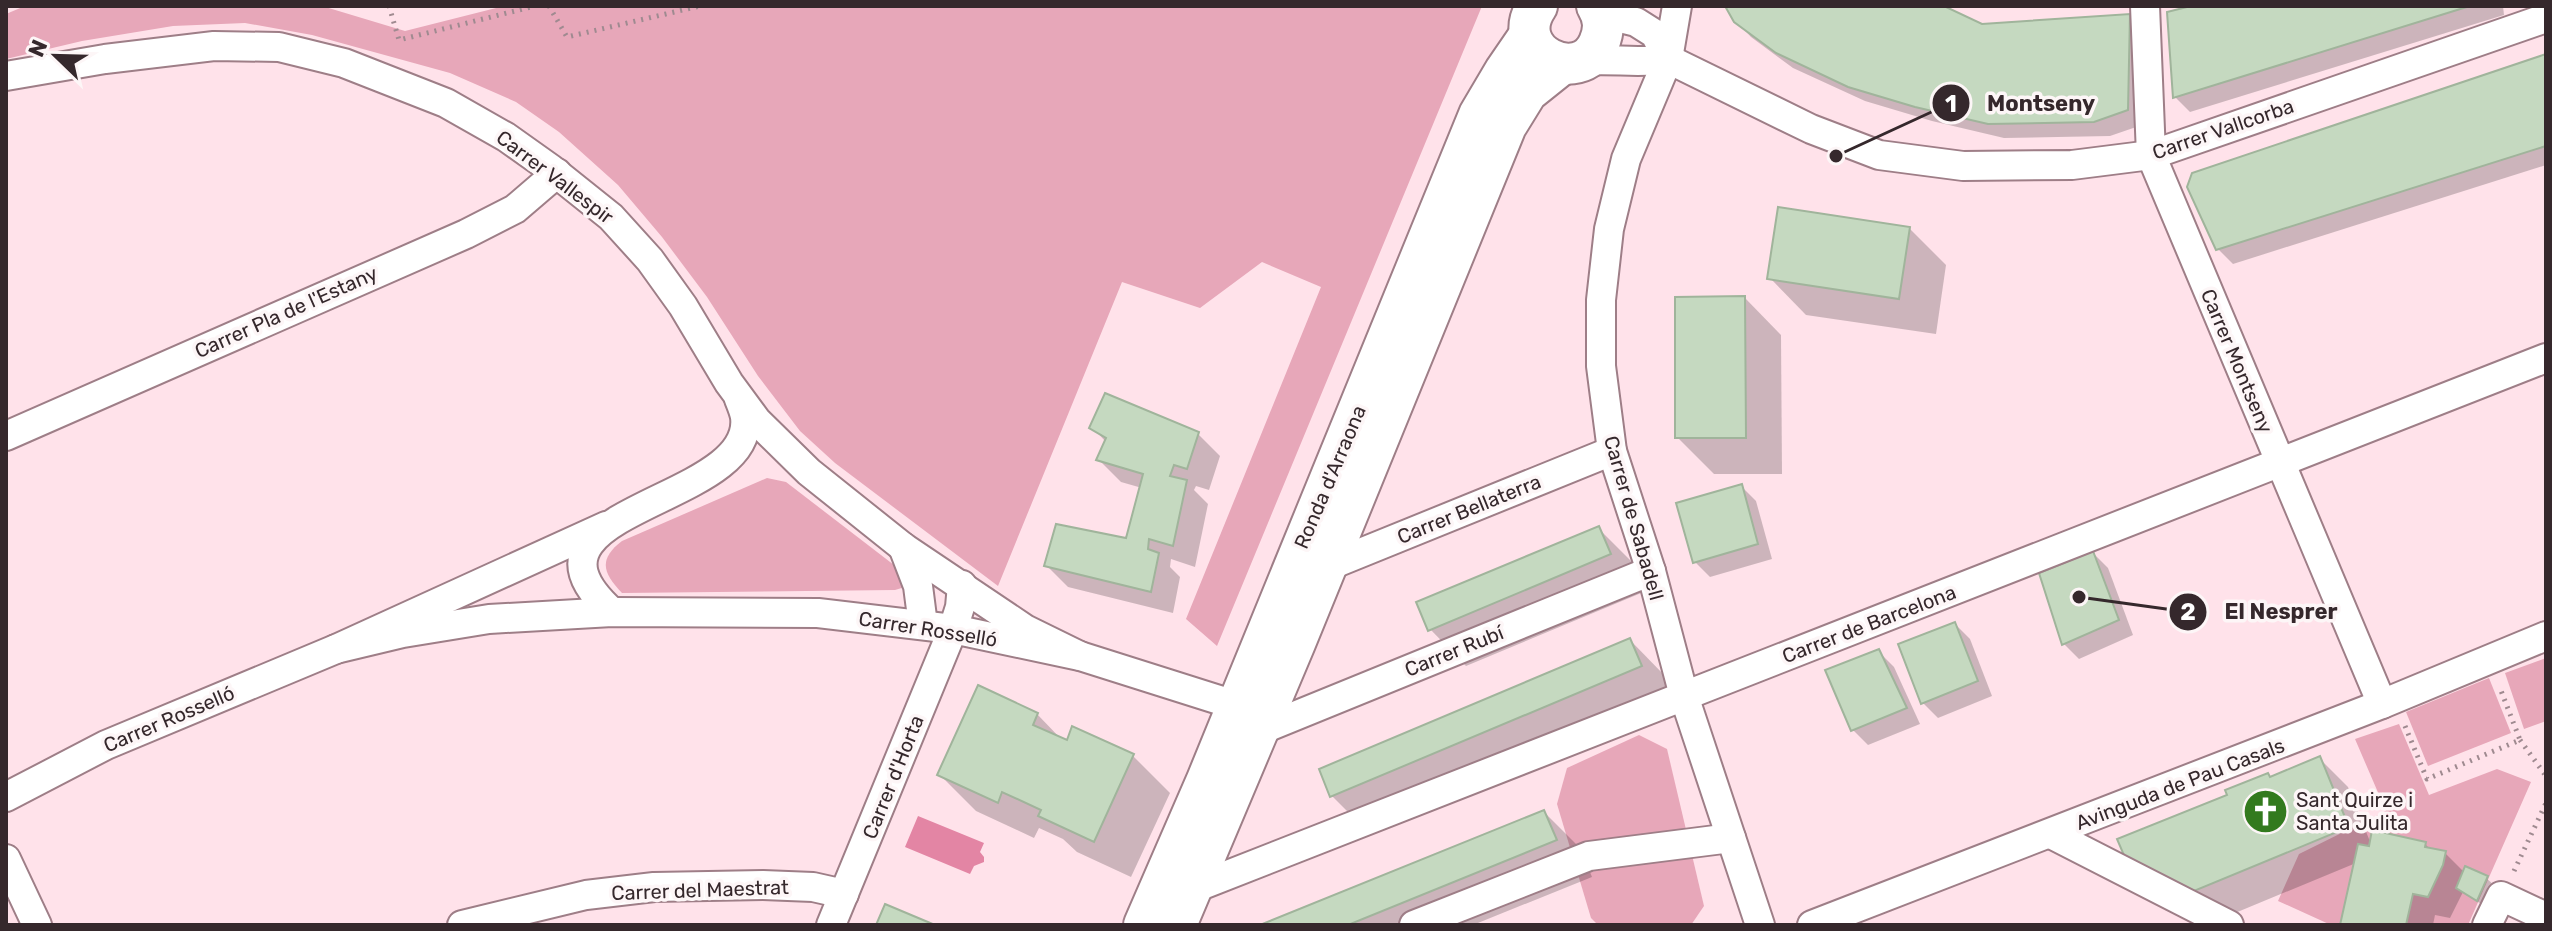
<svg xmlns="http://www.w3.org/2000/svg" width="2552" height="931" viewBox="0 0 2552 931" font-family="Rubik,sans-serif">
<rect width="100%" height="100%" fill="#ffe2ea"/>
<g fill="#e7a7b9">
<polygon points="25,6 322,6 405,31 504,6 1482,6 1217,646 1186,619 1321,287 1262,262 1200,308 1122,282 998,586 835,463 800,431 758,376 707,297 662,237 618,185 559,132 516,102 450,73 312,35 245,23 173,26 82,41 6,59 6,14"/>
<path d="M767 478 786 482 907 575 905 587 895 590 622 593C604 574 597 560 622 541Z"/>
<polygon points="2546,658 2546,721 2524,729 2505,673"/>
<polygon points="2489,678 2511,733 2428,766 2406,712"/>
<polygon points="2399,724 2429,795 2497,769 2531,782 2468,925 2419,925 2414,923 2406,925 2413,894 2428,897 2443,865 2446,851 2425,847 2425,842 2372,831 2369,846 2358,844 2340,925 2331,925 2278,901 2299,854 2386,811 2355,739"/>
<polygon points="1639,735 1667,749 1704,906 1691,925 1598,925 1591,918 1557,804 1567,768"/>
</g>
<polygon fill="#e385a4" points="918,816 984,843 980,852 984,857 984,862 974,866 970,874 905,847"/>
<g fill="#0003">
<polygon points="1727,6 1940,6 1982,26 2129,16 2144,31 2142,125 2110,136 2004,138 1932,121 1865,101 1793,68 1751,37 1736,21"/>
<polygon points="2199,6 2503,6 2504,15 2190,112 2175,97"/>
<polygon points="2546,56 2546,165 2233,264 2218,249"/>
<polygon points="1909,228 1946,265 1936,334 1806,315 1770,278"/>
<polygon points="1745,298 1781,335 1782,474 1714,474 1677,437"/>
<polygon points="1092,427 1198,434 1220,456 1209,490 1196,486 1194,490 1208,504 1195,567 1171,559 1170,567 1180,577 1173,613 1068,587 1046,565 1128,540 1142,488 1121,482 1099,460 1106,442"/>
<polygon points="1741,486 1756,501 1772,559 1710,577 1695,562"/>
<polygon points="1598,528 1635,565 1646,591 1466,666 1430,629"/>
<polygon points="2093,553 2108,568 2133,635 2079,659 2064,644 2041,574"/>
<polygon points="1955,624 1970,639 1992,696 1938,718 1923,703"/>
<polygon points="1630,640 1666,677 1678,703 1368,832 1332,796"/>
<polygon points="1878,651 1894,667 1920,724 1868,745 1853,730 1828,671"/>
<polygon points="1037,714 1063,741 1133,756 1170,793 1131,877 1077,852 1063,839 1039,828 1034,838 976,811 939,774"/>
<polygon points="2320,759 2348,787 2371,844 2425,844 2431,850 2445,853 2465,873 2486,878 2494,885 2484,906 2463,892 2450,918 2435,915 2433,925 2342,925 2356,863 2223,918 2156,888 2271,778"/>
<polygon points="1544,812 1581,849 1592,877 1473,925 1266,925"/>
</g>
<g fill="#c5d9c0" stroke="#a0b49b" stroke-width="2">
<polygon points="1725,6 1944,6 1982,24 2130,14 2128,110 2094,122 1988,124 1915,107 1848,87 1776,53 1734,22"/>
<polygon points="2191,6 2470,6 2173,98 2167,12"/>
<polygon points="2546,54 2546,146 2216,250 2187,187 2192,173"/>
<polygon points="1778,207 1910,227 1899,299 1767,279"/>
<polygon points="1745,296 1746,438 1675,438 1675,297"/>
<polygon points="1105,393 1199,432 1187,469 1174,465 1170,476 1187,480 1173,546 1149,539 1148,549 1159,553 1151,592 1044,566 1056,524 1126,538 1143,474 1096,460 1106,438 1089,428"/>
<polygon points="1742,484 1758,544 1693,563 1676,503"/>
<polygon points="1599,526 1611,554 1428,631 1416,602"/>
<polygon points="2093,551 2119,620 2062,645 2039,573"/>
<polygon points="1955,622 1978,681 1921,704 1898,644"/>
<polygon points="1630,638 1642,666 1330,797 1319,769"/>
<polygon points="1879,649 1907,708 1851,731 1825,670"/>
<polygon points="978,685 1038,713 1033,725 1067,740 1072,726 1134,754 1094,842 1038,816 1041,810 1002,792 998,803 937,775"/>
<polygon points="2320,756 2349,827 2194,891 2126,860 2117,839 2227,795 2225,790 2268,773 2270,777"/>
<polygon points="1544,810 1557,840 1348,925 1260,925"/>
<polygon points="2372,830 2426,842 2425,847 2446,851 2443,865 2428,897 2413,894 2406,925 2340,925 2358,844 2369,846"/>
<polygon points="2465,866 2488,876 2477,901 2456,888"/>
<polygon points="885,904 935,925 876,925"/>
</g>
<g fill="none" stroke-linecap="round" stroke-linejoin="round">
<defs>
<g id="street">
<polyline points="1677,6 1668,59 1626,159 1609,229 1601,300 1601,366 1612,451 1651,571 1684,696 1760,925"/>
<polyline points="2145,6 2151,155 2382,704"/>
<polyline points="1600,13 1636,22 1655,34 1668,59 1811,129 1879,155 1963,166 2072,165 2151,155 2546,18"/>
<path d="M1582 61C1611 58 1639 64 1668 59"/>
<polyline points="6,76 105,59 214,46 279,47 344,63 446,103 506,137 551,169 611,217 650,260 683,306 729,383 757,421 809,472 903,547 1025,629 1080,656"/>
<polyline points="6,436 466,234 515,209 557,173"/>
<polyline points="903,547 918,586 923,625"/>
<polyline points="1326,567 1612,451"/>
<path d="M612 612C497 508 756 505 745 417 744 411 741 404 739 399"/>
<polyline points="336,649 403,633 489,619 612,612 818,613 953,629 1080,656 1235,705"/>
<polyline points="1258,731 1651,571"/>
<polyline points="6,797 106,745 336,649 606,526"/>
<polyline points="2051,834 2229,925"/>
<polyline points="6,859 37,925"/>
<polyline points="1192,889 2546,358"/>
<polyline points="462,925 586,895 654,887 763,885 813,887 844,894"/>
<polyline points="831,925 953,629 960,607 962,585"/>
<polyline points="1414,925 1589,856 1731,838"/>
<polyline points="1812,925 2382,704 2546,636"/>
<polyline points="2487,925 2501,896 2546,917"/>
</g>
<g id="secondary">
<path d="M1537 6C1506 52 1580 88 1599 43 1605 29 1604 18 1597 6"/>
<polyline points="1144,925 1207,780 1479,115 1505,71 1529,36"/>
<polyline points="1176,925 1295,643 1506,126 1527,92 1562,64"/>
</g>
</defs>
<use href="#street" stroke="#9e7e87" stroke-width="32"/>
<use href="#secondary" stroke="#9e7e87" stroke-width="44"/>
<g stroke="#9f8a90" stroke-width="5" stroke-dasharray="2 6" stroke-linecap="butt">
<polyline points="389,6 399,40 535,6"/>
<polyline points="549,6 567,37 700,6"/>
<polyline points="2405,726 2427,779 2520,740 2500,688"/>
<polyline points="2520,740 2546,776"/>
<polyline points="2514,871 2546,803"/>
</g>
<use href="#street" stroke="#fff" stroke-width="28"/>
<use href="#secondary" stroke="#fff" stroke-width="40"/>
</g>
<defs>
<symbol id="church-disc" viewBox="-11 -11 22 22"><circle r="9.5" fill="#337a1e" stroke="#fdf6f7"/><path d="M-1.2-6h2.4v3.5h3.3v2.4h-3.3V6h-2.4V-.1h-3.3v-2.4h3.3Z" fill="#fff"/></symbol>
</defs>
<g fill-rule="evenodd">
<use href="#church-disc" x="2240" y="786" width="51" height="51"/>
</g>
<g text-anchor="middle" stroke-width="7" stroke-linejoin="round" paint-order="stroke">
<g font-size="20" fill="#35282c" stroke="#fdf6f7">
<text transform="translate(2223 129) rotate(-19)" y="7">Carrer Vallcorba</text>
<text transform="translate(555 177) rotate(37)" y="7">Carrer Vallespir</text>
<text transform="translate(286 312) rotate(-24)" y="7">Carrer Pla de l'Estany</text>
<text transform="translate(2237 361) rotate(67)" y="7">Carrer Montseny</text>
<text transform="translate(1330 477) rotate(-67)" y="7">Ronda d'Arraona</text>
<text transform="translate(1469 509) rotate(-22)" y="7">Carrer Bellaterra</text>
<text transform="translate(1634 518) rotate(74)" y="7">Carrer de Sabadell</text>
<text transform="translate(1869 624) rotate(-21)" y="7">Carrer de Barcelona</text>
<text transform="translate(928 629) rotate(9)" y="7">Carrer Rosselló</text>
<text transform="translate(1454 651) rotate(-22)" y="7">Carrer Rubí</text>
<text transform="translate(169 719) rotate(-23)" y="7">Carrer Rosselló</text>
<text transform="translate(893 777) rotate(-68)" y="7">Carrer d'Horta</text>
<text transform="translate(2180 784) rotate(-21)" y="7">Avinguda de Pau Casals</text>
<text transform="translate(700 890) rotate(-2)" y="7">Carrer del Maestrat</text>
</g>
<g font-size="20" fill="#35282c" stroke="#fdf6f7" text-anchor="start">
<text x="2296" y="807">Sant Quirze i<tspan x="2296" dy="23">Santa Julita</tspan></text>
</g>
</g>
<path fill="none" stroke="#35282c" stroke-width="3" d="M1836 156L1951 103M2079 597L2188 612"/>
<g fill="#35282c" stroke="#fdf6f7" stroke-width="3">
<circle cx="1836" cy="156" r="8"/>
<circle cx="2079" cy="597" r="8"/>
<circle cx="1951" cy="103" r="20"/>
<circle cx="2188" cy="612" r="20"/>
</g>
<g font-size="24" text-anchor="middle" font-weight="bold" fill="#fff">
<text x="1951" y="112">1</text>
<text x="2188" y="620">2</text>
</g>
<g font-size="22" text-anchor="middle" font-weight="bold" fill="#35282c" stroke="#fdf6f7" stroke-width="7" stroke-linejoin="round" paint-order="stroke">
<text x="2041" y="111">Montseny</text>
<text x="2281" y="619">El Nesprer</text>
</g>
<rect width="2552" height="931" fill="none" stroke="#35282c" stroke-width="16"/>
<g transform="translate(56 56) rotate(293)" stroke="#fdf6f7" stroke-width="6" paint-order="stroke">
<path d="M0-6L14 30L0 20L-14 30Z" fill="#35282c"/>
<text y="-12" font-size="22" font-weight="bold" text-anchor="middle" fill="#35282c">N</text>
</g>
</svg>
